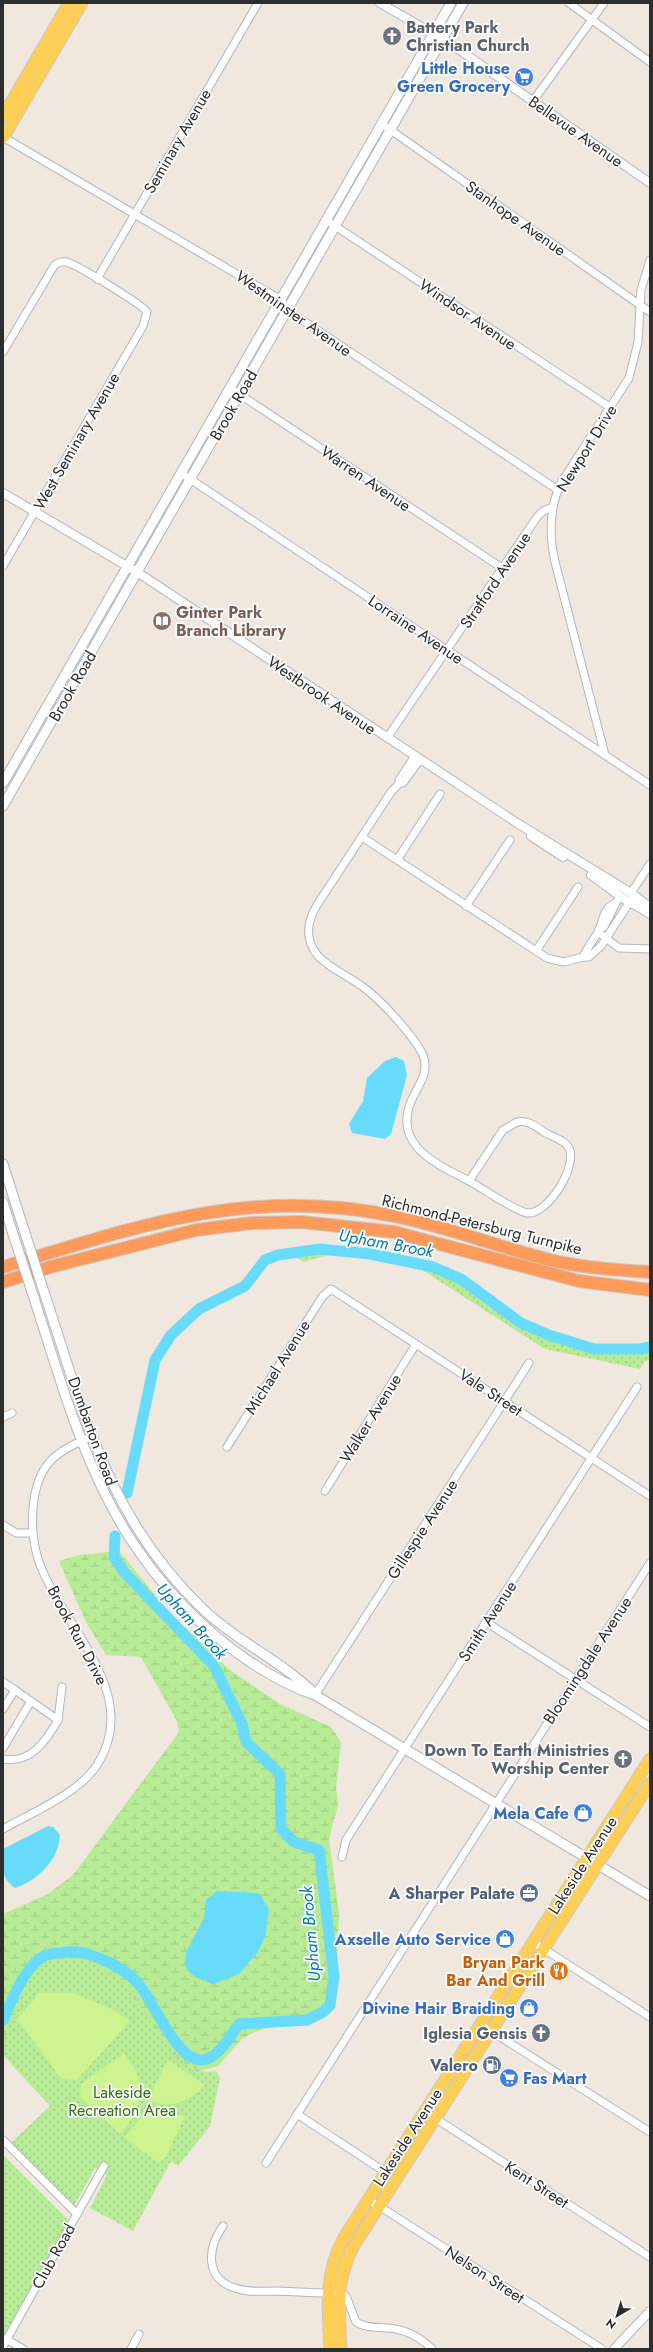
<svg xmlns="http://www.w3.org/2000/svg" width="653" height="2352" viewBox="0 0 653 2352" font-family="Jost,sans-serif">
<defs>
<pattern id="green-dots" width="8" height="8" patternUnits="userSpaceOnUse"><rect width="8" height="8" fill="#b7eb96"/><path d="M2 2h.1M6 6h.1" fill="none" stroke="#9eca82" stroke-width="1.8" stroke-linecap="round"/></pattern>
<pattern id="wetland-marsh" width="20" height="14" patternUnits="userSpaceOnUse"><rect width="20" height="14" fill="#b7eb96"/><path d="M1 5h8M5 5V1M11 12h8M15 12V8" fill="none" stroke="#9eca82"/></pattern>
</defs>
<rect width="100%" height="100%" fill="#f0e7de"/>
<g fill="url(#green-dots)">
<polygon points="311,1250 358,1250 423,1262 450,1271 479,1290 517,1324 535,1335 590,1345 607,1352 639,1349 650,1346 650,1360 645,1361 640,1369 545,1349 413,1264 365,1255 345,1253 328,1255 304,1262 292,1255"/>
<path d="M50 1957 109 1960 192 2068 206 2072 216 2071 220 2078 210 2126 178 2166 171 2161 133 2231 90 2208 107 2175 95 2168 74 2206 11 2143 50 2106 3 2055C3 2045 0 2031 3 2021 7 2005 28 1998 22 1981Z"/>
<polygon points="3,2155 71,2223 3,2342"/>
</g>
<polygon fill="url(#wetland-marsh)" points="119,1551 169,1612 230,1670 280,1704 331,1727 341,1742 336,1787 338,1805 329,1839 339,1913 335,2008 321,2019 267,2028 250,2034 242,2039 218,2066 200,2071 190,2068 177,2056 143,2013 124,1982 84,1959 51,1958 37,1968 25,1982 3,2044 3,1914 48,1894 73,1875 179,1732 177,1721 141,1657 106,1655 86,1622 59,1561 80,1555"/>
<g fill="#cef391">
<polygon points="39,1993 73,1993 114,2010 130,2021 77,2080 61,2079 17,2019"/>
<path d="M124 2053C128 2060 136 2069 138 2077 144 2099 134 2119 120 2134L80 2097 81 2084Z"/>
<path d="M168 2060 205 2085C189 2103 171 2109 148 2100Z"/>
<polygon points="149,2108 185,2116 166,2157 158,2163 124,2137"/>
</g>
<g fill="#68dbfb">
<polygon points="396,1057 404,1061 407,1075 391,1134 385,1139 352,1133 349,1124 363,1101 367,1078 385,1061"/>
<path d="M48 1826 53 1827 60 1835C59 1860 37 1881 15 1888 0 1878 3 1865 3 1849Z"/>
<path d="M217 1891C232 1893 245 1891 260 1894L269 1910 265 1937 257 1953 239 1974 213 1984 195 1977 187 1970 185 1961 186 1952 204 1918 206 1900Z"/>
</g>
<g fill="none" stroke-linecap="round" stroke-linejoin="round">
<g stroke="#68dbfb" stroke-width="11">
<polyline points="127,1493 155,1360 171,1335 199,1309 245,1286 265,1260 278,1255 320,1249 370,1254 433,1267 461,1279 521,1323 549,1335 594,1349 640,1349 650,1347"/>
<path d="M3 2020C12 2001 25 1964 46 1955 50 1954 56 1953 61 1953 70 1951 75 1951 84 1953 103 1959 120 1966 135 1980 153 1997 174 2058 200 2060 217 2061 230 2036 239 2024L307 2020 323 2012 330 2005 334 1977 319 1850 294 1842 281 1829 280 1774 246 1742 242 1724 214 1666 124 1572 114 1557 115 1536"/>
</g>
<defs>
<g id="minor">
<polyline points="569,3 650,62"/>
<polyline points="533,101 604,3"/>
<polyline points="382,124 650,312"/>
<polyline points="3,137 281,300 287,310 558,490"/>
<polyline points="326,220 611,408"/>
<polyline points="97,279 258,3"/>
<path d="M3 352 54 266C58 262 61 261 66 262 75 263 144 306 147 312L143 326 3 566"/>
<polyline points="230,388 502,568"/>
<polyline points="181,473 650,785"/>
<polyline points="387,738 537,517 543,511 553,507"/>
<path d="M605 755 555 562C549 535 549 508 561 483L629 378 638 342 641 290 650 260"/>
<path d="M420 760 403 783H400L391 792 317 905C307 922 304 939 318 956 331 969 348 976 363 987 380 999 414 1036 423 1055 429 1070 421 1082 414 1095 389 1143 434 1163 469 1181"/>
<polyline points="400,783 399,780 415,756"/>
<polyline points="362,837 547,958 564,962 583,957"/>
<polyline points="397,860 440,794"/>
<polyline points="631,893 650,864"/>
<path d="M615 903C602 909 603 923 598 932 593 941 587 948 583 957H589L601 946 633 897"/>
<polyline points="466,906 510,840"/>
<polyline points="599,929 604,927 617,901"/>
<polyline points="598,932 619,948 650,949"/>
<polyline points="536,951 578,887"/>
<path d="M517 1122C528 1120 535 1126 544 1132 552 1137 565 1140 569 1148 578 1166 548 1215 527 1213 515 1211 482 1188 469 1181L503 1130Z"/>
<polyline points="3,1417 12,1413"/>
<polyline points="227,1447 312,1313 323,1296 331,1289 650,1496"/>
<polyline points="325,1491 416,1344"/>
<polyline points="3,1525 16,1533 32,1533"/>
<polyline points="486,1622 650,1727"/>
<polyline points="3,1682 15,1690"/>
<polyline points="315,1695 529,1363"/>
<path d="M3 1709 15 1690 58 1720C46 1741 31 1764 3 1759"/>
<polyline points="58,1720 62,1687"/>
<polyline points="3,1748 31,1701"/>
<path d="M3 1829C33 1812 78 1794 97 1765 144 1692 60 1625 38 1559 32 1539 31 1520 34 1499 40 1462 58 1450 91 1437"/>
<polyline points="342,1857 346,1840 637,1387"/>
<polyline points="533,1942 650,2017"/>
<polyline points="480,2024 650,2132"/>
<polyline points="424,2111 650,2257"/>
<polyline points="297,2114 385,2172"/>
<polyline points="3,2140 77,2214"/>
<polyline points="266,2163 650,1563"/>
<polyline points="368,2199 602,2349"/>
<path d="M223 2226C207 2248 205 2279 235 2288 248 2293 264 2291 278 2291 299 2292 320 2294 342 2293L346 2296 356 2322C365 2328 376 2327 387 2328 405 2329 419 2336 432 2349"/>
<polyline points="6,2339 23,2349"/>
<polyline points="3,2346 104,2166"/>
<polyline points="131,2349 139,2334"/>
</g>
<g id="tertiary">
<polyline points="380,3 451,44 650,183"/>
<polyline points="3,493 137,572 517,823 631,893 650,907"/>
<polyline points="531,836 563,857"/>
<polyline points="591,875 621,897 650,914"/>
<polyline points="614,2349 650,2311"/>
</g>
<g id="secondary">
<polyline points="3,783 451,3"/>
<polyline points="3,806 463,3"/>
<polyline points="3,1164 24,1230"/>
<polyline points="3,1202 13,1234"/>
<path d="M45 1295C85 1416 108 1519 205 1611 238 1642 281 1661 313 1692"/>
<path d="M34 1298C77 1432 104 1542 217 1637 246 1661 279 1683 315 1695L650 1896"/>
</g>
<g id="primary">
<polyline points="3,116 69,3"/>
<polyline points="3,138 82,3"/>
<path d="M330 2349C328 2310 324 2275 343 2239L650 1759"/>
<path d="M341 2349C339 2310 335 2283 353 2247L650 1783"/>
</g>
<g id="motorway">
<path d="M3 1267C138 1226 250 1186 394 1216 449 1227 500 1248 554 1261 586 1268 618 1270 650 1272"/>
<polyline points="3,1282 50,1267 196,1230 252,1223 302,1222 394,1232 579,1281 650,1290"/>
</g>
</defs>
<use href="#minor" stroke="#b2b6c2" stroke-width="9"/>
<use href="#tertiary" stroke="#b2b6c2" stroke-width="10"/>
<use href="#secondary" stroke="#b2b6c2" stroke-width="11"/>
<use href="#primary" stroke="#c8c8c8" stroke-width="13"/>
<use href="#motorway" stroke="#c8c8c8" stroke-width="14"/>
<use href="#minor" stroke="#fff" stroke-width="7"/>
<use href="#tertiary" stroke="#fff" stroke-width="8"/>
<use href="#secondary" stroke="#fff" stroke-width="9"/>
<use href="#primary" stroke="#ffcf55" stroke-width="11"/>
<use href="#motorway" stroke="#ff9a5a" stroke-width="12"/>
<defs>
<g id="secondary-bridge">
<polyline points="24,1230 45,1295"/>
<polyline points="13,1234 34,1298"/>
</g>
</defs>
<use href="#secondary-bridge" stroke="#b2b6c2" stroke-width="11" stroke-linecap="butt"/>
<use href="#secondary-bridge" stroke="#fff" stroke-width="9"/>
</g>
<defs>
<symbol id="church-disc" viewBox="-11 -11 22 22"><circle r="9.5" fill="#6b7280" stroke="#fff"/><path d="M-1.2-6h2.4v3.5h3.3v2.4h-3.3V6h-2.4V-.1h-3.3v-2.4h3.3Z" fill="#fff"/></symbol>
<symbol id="supermarket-disc" viewBox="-11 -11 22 22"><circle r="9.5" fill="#3f7fe0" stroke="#fff"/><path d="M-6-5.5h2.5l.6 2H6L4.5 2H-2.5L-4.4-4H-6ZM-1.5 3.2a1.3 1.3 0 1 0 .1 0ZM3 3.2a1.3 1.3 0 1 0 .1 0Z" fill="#fff"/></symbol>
<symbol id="library-disc" viewBox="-11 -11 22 22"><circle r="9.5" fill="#8d6e63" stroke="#fff"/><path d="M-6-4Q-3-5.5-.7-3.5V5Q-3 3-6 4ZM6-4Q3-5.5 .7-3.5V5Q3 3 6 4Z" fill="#fff"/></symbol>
<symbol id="shop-disc" viewBox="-11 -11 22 22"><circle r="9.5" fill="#3f7fe0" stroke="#fff"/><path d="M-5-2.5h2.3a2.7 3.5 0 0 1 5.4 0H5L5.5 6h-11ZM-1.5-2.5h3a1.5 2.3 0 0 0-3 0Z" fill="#fff"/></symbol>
<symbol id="office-disc" viewBox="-11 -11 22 22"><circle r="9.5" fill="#5c6f8a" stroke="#fff"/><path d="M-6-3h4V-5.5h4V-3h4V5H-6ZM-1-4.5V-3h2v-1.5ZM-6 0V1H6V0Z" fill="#fff"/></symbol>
<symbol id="restaurant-disc" viewBox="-11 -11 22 22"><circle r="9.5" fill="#e8710a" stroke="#fff"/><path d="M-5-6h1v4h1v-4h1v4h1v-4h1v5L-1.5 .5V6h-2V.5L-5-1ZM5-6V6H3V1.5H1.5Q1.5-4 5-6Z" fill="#fff"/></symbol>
<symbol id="fuel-disc" viewBox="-11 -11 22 22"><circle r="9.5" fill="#5c6f8a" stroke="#fff"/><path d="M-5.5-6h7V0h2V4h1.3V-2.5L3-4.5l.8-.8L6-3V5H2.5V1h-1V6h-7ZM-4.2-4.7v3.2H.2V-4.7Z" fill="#fff"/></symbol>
</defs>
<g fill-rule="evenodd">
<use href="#church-disc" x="381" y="25" width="22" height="22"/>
<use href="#supermarket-disc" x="513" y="66" width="22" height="22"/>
<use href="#library-disc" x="151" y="610" width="22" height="22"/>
<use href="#church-disc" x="612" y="1748" width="22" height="22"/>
<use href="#shop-disc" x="572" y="1802" width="22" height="22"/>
<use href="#office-disc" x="518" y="1882" width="22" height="22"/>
<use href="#shop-disc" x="494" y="1928" width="22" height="22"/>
<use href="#restaurant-disc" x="548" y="1960" width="22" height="22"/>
<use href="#shop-disc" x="518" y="1997" width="22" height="22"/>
<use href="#church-disc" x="530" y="2022" width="22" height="22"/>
<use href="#fuel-disc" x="481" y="2054" width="22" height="22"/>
<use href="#supermarket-disc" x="498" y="2067" width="22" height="22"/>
</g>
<g text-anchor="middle" stroke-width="3.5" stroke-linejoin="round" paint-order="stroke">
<g font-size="16" font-weight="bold" fill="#5b616d" stroke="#fff" text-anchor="end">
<text x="406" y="33" text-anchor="start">Battery Park<tspan x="406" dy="18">Christian Church</tspan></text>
<text x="609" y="1756">Down To Earth Ministries<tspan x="609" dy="18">Worship Center</tspan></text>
<text x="527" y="2039">Iglesia Gensis</text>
</g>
<g font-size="16" font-weight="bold" fill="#366cbe" stroke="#fff" text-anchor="end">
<text x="510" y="74">Little House<tspan x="510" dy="18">Green Grocery</tspan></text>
<text x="569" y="1819">Mela Cafe</text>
<text x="491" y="1945">Axselle Auto Service</text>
<text x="515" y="2014">Divine Hair Braiding</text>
<text x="523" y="2084" text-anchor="start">Fas Mart</text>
</g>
<g font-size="16" fill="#2d2d2d" stroke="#fff">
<text transform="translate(576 131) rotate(35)" y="6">Bellevue Avenue</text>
<text transform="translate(177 141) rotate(-60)" y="6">Seminary Avenue</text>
<text transform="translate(516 218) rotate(35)" y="6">Stanhope Avenue</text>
<text transform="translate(294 313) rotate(35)" y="6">Westminster Avenue</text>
<text transform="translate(468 314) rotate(34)" y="6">Windsor Avenue</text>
<text transform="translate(233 405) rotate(-60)" y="6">Brook Road</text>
<text transform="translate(76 441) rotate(-60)" y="6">West Seminary Avenue</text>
<text transform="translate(586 448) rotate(-58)" y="6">Newport Drive</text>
<text transform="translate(366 478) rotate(34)" y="6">Warren Avenue</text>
<text transform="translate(495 580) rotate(-56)" y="6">Stratford Avenue</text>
<text transform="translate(416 629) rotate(34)" y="6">Lorraine Avenue</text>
<text transform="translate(72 686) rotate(-60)" y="6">Brook Road</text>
<text transform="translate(322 695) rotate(34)" y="6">Westbrook Avenue</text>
<text transform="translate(482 1224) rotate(14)" y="6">Richmond-Petersburg Turnpike</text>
<text transform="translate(277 1367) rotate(-58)" y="6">Michael Avenue</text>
<text transform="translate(491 1392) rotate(33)" y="6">Vale Street</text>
<text transform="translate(370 1418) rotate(-58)" y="6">Walker Avenue</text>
<text transform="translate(93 1431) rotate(70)" y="6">Dumbarton Road</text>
<text transform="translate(422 1529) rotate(-57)" y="6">Gillespie Avenue</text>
<text transform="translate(487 1621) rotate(-57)" y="6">Smith Avenue</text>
<text transform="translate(78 1635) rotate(62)" y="6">Brook Run Drive</text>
<text transform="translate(587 1660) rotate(-57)" y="6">Bloomingdale Avenue</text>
<text transform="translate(582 1865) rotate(-57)" y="6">Lakeside Avenue</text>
<text transform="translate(407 2137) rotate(-57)" y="6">Lakeside Avenue</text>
<text transform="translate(537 2184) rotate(33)" y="6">Kent Street</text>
<text transform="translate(53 2256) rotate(-61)" y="6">Club Road</text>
<text transform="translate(485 2274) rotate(33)" y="6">Nelson Street</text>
</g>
<g font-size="16" font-weight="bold" fill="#785e54" stroke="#fff" text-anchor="start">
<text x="176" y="618">Ginter Park<tspan x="176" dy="18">Branch Library</tspan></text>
</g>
<g font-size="16" font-weight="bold" fill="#4e5e75" stroke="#fff" text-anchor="end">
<text x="515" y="1899">A Sharper Palate</text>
<text x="478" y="2071">Valero</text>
</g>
<g font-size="16" font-weight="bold" fill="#c56008" stroke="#fff" text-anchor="end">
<text x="545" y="1968">Bryan Park<tspan x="545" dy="18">Bar And Grill</tspan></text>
</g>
<g font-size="16" fill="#2c7413" stroke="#fff">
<text x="122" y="2098">Lakeside<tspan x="122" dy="18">Recreation Area</tspan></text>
</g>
<g font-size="17" font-style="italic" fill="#007aae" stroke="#fff">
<text transform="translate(386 1243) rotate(10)" y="6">Upham Brook</text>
<text transform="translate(192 1621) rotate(48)" y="6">Upham Brook</text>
<text transform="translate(310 1934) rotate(-95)" y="6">Upham Brook</text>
</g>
</g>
<rect width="653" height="2352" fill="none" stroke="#2d2d2d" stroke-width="8"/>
<g transform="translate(617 2316) rotate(218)" stroke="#ffffff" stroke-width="3" paint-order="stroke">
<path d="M0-3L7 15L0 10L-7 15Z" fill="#2d2d2d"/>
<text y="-6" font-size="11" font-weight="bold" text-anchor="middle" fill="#2d2d2d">N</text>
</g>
</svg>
